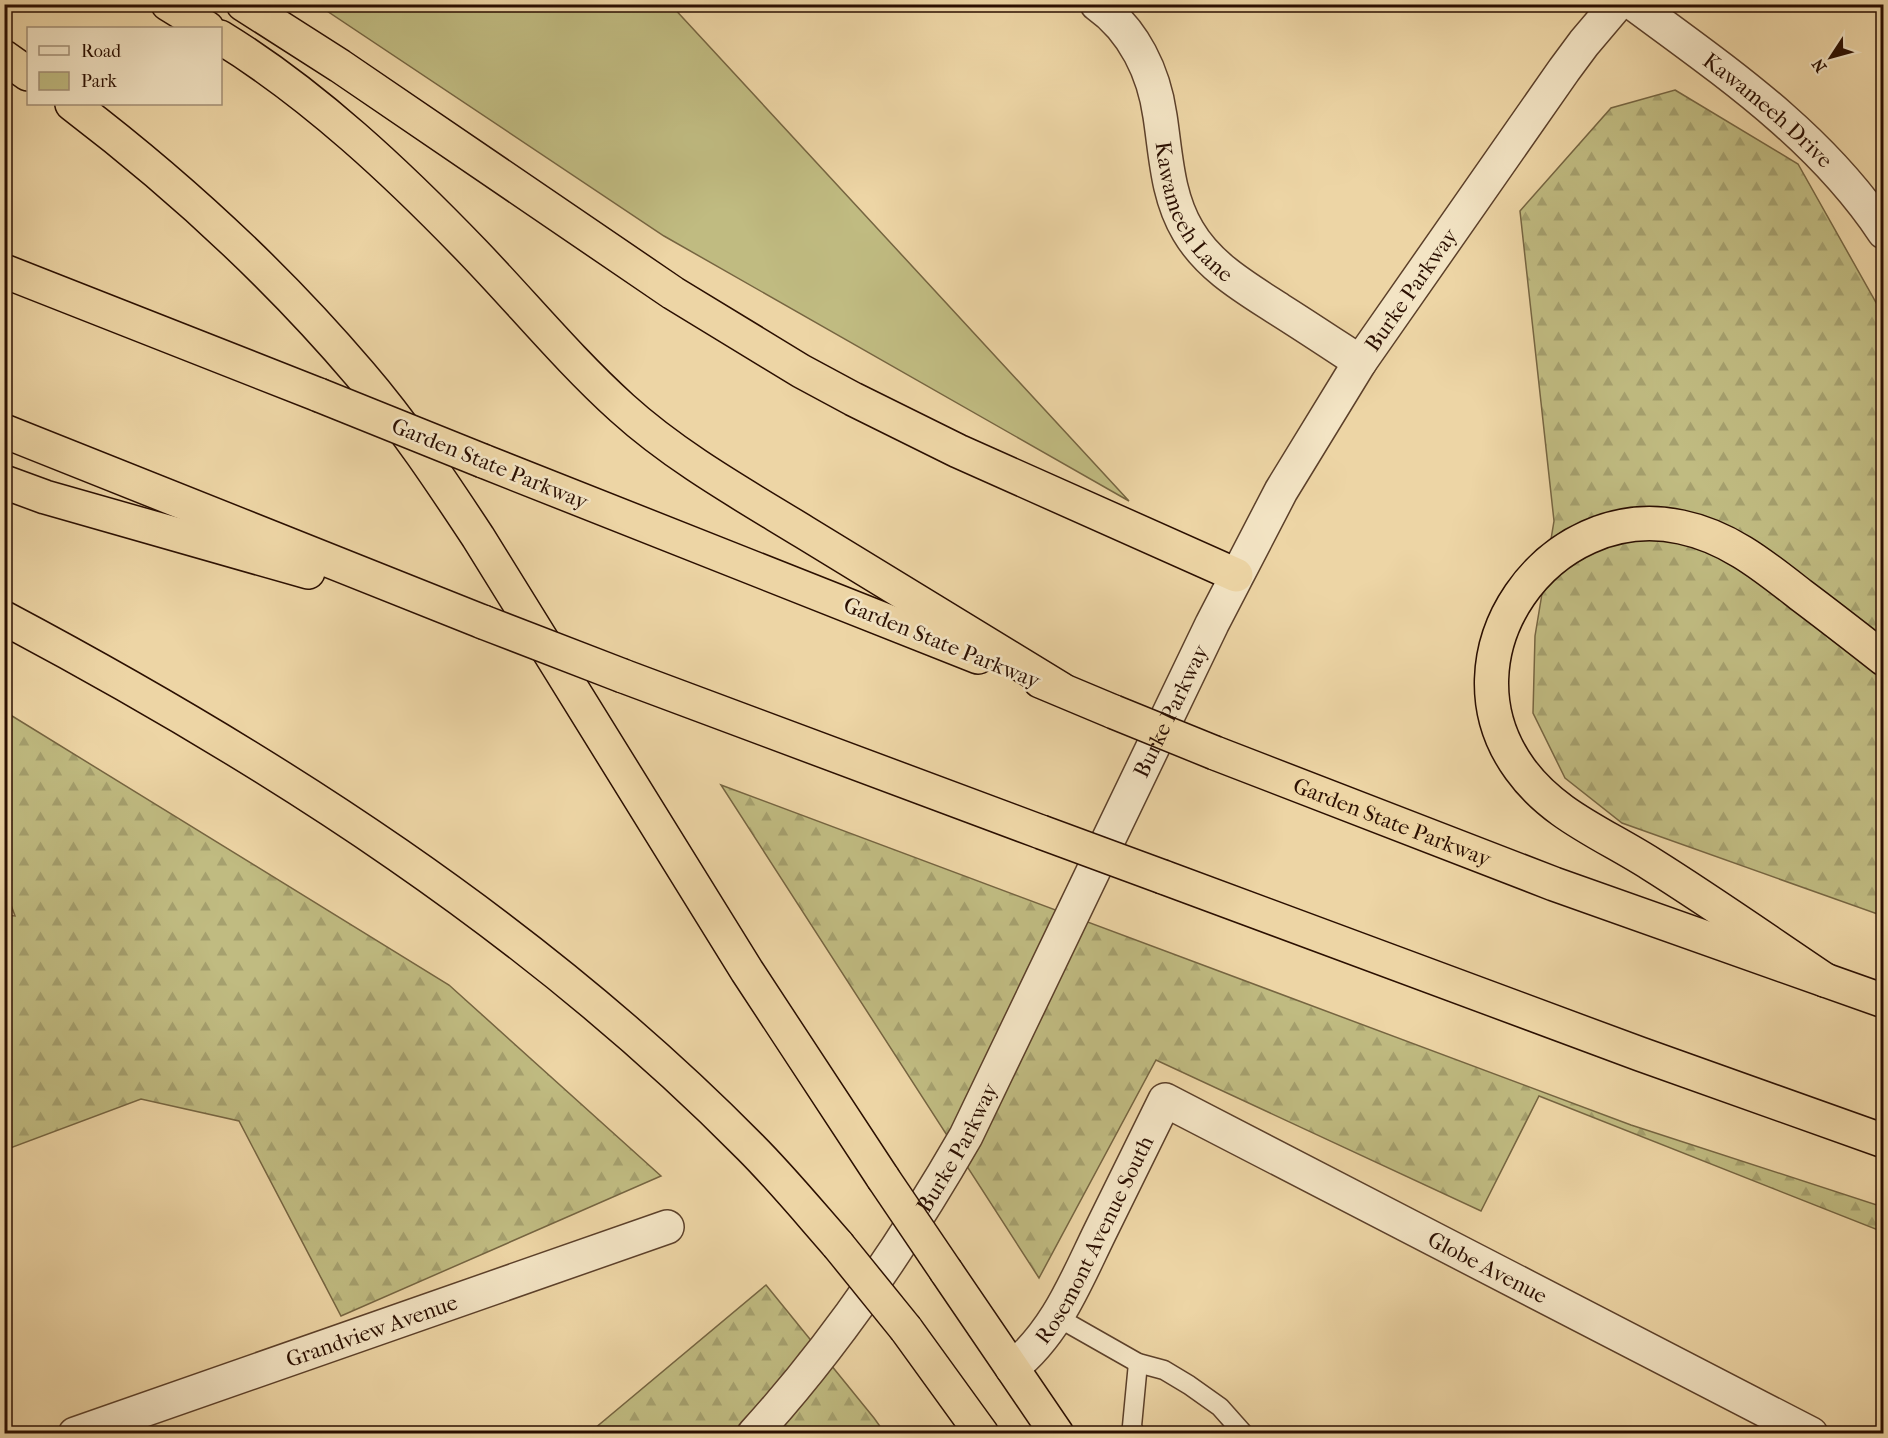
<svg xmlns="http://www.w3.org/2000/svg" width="1888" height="1438" viewBox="0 0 1888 1438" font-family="'IM FELL French Canon',serif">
<defs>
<pattern id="forest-firs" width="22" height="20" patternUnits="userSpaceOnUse" patternTransform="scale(1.5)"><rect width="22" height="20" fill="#c0bb81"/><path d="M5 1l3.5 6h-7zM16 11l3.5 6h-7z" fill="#a5a06e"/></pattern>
</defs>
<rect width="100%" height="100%" fill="#edd5a5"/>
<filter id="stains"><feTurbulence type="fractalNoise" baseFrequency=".00333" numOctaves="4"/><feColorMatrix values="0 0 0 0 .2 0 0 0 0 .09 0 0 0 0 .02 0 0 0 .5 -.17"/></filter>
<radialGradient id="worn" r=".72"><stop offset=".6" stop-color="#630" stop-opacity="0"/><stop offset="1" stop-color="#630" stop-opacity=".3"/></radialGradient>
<g fill="url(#forest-firs)" stroke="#766541" stroke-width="1.5">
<polygon points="1675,90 1798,164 1883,315 1883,916 1622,823 1565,778 1533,713 1535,636 1554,521 1520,211 1611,108"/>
<polygon points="4,711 449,985 661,1176 341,1316 239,1121 141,1099 5,1150 5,915 15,916 4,886"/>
<polygon points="721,785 1631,1125 1883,1207 1883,1232 1539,1096 1481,1211 1156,1060 1039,1278"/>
<polygon points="766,1285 874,1418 884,1432 882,1434 588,1434"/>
</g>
<polygon fill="#c0bb81" stroke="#766541" stroke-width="1.5" points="318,5 671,5 1129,501 664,236"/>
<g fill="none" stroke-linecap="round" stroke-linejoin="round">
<defs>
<g id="service">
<polyline points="1057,1317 1138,1363 1164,1370 1189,1385 1220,1407 1244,1434"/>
<polyline points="1135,1434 1132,1426 1138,1363"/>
</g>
<g id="minor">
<path id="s1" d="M1097 4C1134 30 1154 73 1160 116 1166 155 1167 196 1188 231 1209 267 1246 288 1280 310 1307 327 1334 345 1360 362"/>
<path id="s2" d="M1634 4C1726 72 1820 136 1884 232"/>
<path id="s3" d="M1012 1368C1056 1333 1076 1281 1100 1232 1122 1188 1143 1144 1165 1100L1811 1434"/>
<path id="s4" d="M75 1434 667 1227"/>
<path id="s5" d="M754 1434C837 1343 905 1242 966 1136L1212 624 1281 491 1360 362 1564 70 1584 43 1617 4"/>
</g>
<g id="trunk">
<polyline points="243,4 340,66 673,293 801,371 853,399 958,451 1236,575"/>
<polyline points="4,57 28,74"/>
<path d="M72 104C177 184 274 273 360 374 404 425 441 481 478 537L747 971 883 1178"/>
<path d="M4 618C273 761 535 929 750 1147 781 1178 809 1212 838 1245"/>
<polyline points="946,1271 1057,1434"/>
<polyline points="906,1329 982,1434"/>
</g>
<g id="motorway">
<polyline points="168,4 207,28"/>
<path d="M220 37C313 94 398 174 474 253 523 304 569 360 622 408 676 457 742 494 804 532 890 584 975 637 1061 689"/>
<polyline points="4,271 319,395"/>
<polyline points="4,431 483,622"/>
<polyline points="483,461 978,657"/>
<polyline points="4,482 45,497 308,572"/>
<polyline points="623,676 1041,832"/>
<polyline points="1040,681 1114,712"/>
<path id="s6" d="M1215 753 1554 884 1884 1001"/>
<polyline points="1163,877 1640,1054 1884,1141"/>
<path d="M1825 980C1767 941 1710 901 1651 864 1604 834 1553 815 1520 769 1437 655 1549 499 1681 527 1729 537 1764 566 1801 595 1829 616 1856 637 1884 659"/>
</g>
</defs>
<use href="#service" stroke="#5c402a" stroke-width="21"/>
<use href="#minor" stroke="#5c402a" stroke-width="36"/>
<use href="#trunk" stroke="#2b0f01" stroke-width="36"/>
<use href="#motorway" stroke="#2b0f01" stroke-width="36"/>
<use href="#service" stroke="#f3e4c4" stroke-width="18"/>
<use href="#minor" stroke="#f3e4c4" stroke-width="33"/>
<use href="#trunk" stroke="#edd5a5" stroke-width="33"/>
<use href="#motorway" stroke="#edd5a5" stroke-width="33"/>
<defs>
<g id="trunk-bridge">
<polyline points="883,1178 946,1271"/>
<polyline points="838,1245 906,1329"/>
</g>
<g id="motorway-bridge">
<polyline points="319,395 483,461"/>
<polyline points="483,622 623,676"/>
<polyline points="1114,712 1215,753"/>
<polyline points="1041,832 1163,877"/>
</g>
</defs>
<use href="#trunk-bridge" stroke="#2b0f01" stroke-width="36" stroke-linecap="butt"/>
<use href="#motorway-bridge" stroke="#2b0f01" stroke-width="36" stroke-linecap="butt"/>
<use href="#trunk-bridge" stroke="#edd5a5" stroke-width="33"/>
<use href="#motorway-bridge" stroke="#edd5a5" stroke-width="33"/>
</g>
<g text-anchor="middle" stroke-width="5" stroke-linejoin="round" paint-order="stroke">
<g font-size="22" fill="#2b0f01" stroke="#f3e4c4">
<text dy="8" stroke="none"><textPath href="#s2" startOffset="171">Kawameeh Drive</textPath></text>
<text dy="8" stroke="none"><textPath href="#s1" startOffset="236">Kawameeh Lane</textPath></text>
<text dy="8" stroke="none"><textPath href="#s5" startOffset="1324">Burke Parkway</textPath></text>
<text transform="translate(490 463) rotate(22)" y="8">Garden State Parkway</text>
<text transform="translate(942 642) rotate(22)" y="8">Garden State Parkway</text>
<text dy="8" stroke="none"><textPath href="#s5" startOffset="838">Burke Parkway</textPath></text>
<text dy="8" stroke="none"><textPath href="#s6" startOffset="190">Garden State Parkway</textPath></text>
<text dy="8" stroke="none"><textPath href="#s5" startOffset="352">Burke Parkway</textPath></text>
<text dy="8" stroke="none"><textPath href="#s3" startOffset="154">Rosemont Avenue South</textPath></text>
<text dy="8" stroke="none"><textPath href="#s3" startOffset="674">Globe Avenue</textPath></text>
<text dy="8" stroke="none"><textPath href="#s4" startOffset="314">Grandview Avenue</textPath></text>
</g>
</g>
<rect width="1888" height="1438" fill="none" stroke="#edd5a5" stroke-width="24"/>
<rect x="6" y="6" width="1876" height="1426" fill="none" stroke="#2b0f01" stroke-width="3"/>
<rect x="12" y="12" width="1864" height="1414" fill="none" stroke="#2b0f01" stroke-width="1.5"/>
<rect x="27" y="27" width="195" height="78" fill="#f3e4c4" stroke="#a38f76" stroke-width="1.5"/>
<rect x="39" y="46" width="30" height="9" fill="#f3e4c4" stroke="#a38f76" stroke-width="1.5"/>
<text x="81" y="57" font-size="18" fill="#2b0f01">Road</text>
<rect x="39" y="72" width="30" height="18" fill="#c0bb81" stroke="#a38f76" stroke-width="1.5"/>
<text x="81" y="87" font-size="18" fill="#2b0f01">Park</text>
<g transform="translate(1831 57) rotate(234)" stroke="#f3e4c4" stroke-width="4.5" paint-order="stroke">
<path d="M0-4.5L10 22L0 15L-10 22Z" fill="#2b0f01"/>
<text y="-9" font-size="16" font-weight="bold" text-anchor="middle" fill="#2b0f01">N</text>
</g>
<rect width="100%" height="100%" filter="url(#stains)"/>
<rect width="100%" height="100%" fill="url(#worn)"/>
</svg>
